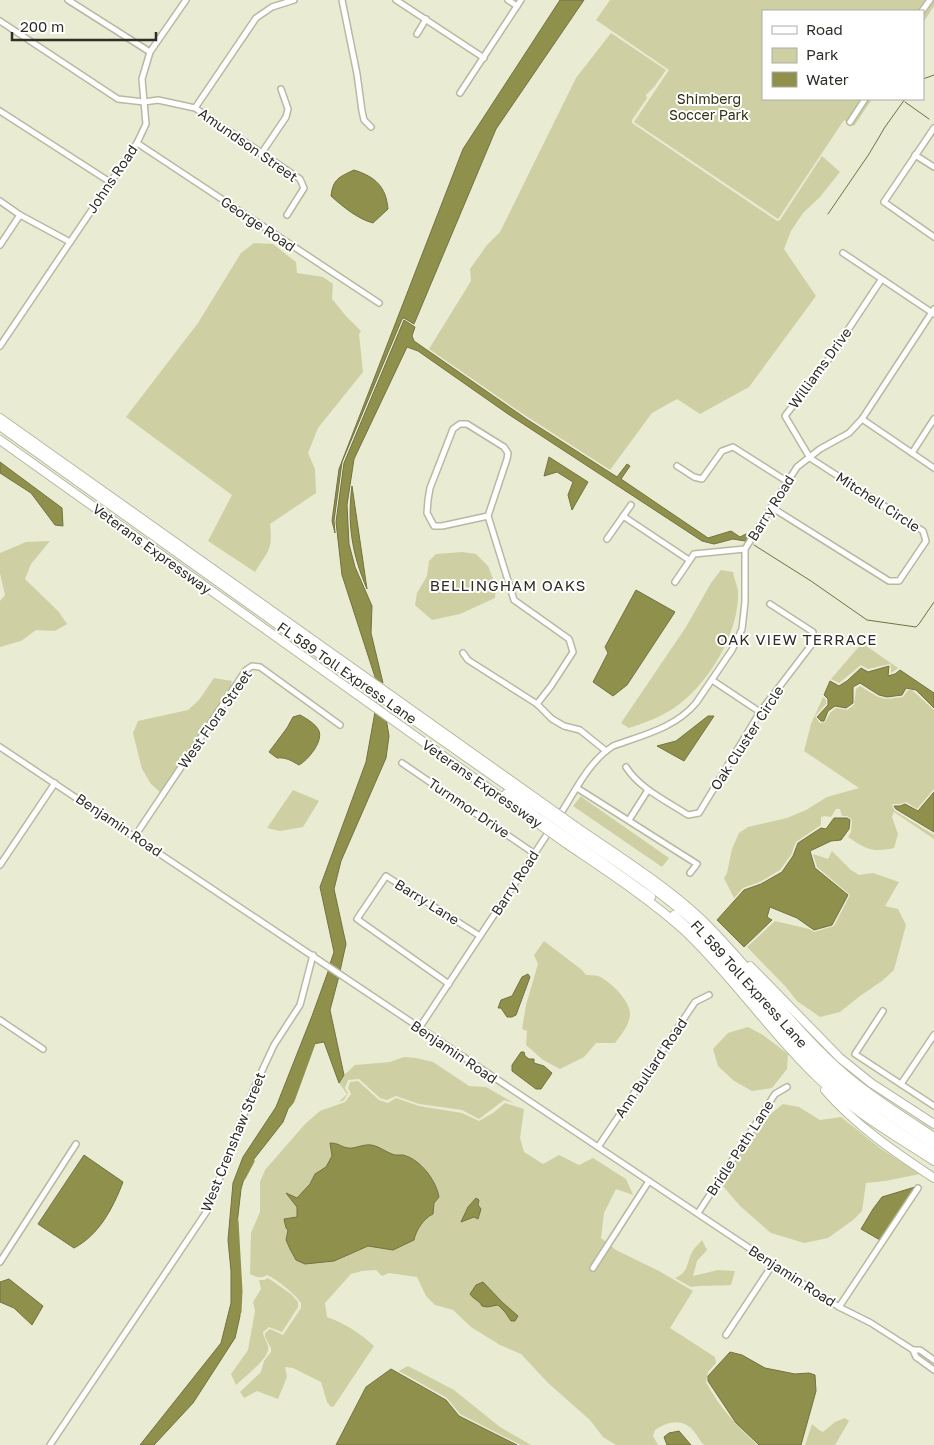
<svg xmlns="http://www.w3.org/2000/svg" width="934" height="1445" viewBox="0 0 934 1445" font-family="'Golos Text',sans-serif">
<rect width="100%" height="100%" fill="#eaebd3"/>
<g fill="#ced0a3">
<polygon points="610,0 934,0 934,6 923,23 923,11 763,11 763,99 872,99 854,126 844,120 778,219 634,122 669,70 596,20"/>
<polygon points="611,33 666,70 654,87 646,95 647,98 632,120 632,123 777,221 780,220 822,156 840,172 820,197 803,213 791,231 784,249 816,296 749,387 700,414 677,399 652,413 610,470 523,414 429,349 471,281 470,269 487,245 500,232 576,78"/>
<path d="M254 243 273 244 296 262 297 273 323 277 333 284 332 299 346 316 361 331 359 334 363 372 318 428 308 453 315 469 316 493 270 524C273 550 268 551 255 572L208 541 232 495 126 417 198 323 241 253Z"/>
<polygon points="50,541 31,564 25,579 59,612 67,624 55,631 36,630 21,641 0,647 0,601 5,595 0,573 0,553 26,542"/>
<polygon points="462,552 476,554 488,566 496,586 495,598 460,614 432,620 415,605 417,593 427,576 429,561 436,554"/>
<path d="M721 570 733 572C734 578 737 585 738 591 740 632 708 685 674 708 660 717 645 723 629 728L621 723 686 627 711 583Z"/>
<polygon points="862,643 898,668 891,673 891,666 890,664 868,669 861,665 839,683 831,679"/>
<polygon points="214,678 232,681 230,689 161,793 151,784 142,769 133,733 138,721 188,710 199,700"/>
<path d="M860 686 878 697 887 699 903 697 908 690H912L934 710V789L917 809 906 802 900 804H894L892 805 895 811 934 835V839L894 812 892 817 898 834 894 848C872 853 866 849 848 837L851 832 852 820 847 816H842L840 809H836L831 817 825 816 821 817V825L796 842 791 855 780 870 760 882 743 888 734 898 724 878 727 873 732 849 739 833 748 827 787 818 806 810 827 797 859 788 804 751 811 724 823 697 826 700V704L815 716 820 723 825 722 830 713 836 708 847 710 854 705 856 689Z"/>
<polygon points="293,790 319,801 303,827 280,831 267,828"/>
<polygon points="581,796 583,798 669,858 662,867 573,806"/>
<polygon points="832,851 851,870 859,875 873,873 899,882 885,906 898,909 906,925 894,970 882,981 860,996 840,1012 820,1017 797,1001 786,987 747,947 775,921 809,929 814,932 834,926 850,895 817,867 813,854 828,859"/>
<path d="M544 941 582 970 586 975C589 975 594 975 598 976 610 981 631 1001 630 1015 629 1026 621 1035 615 1043H596L584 1057 560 1069 543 1060 526 1045 527 1031 522 1029 526 1005 538 964 534 955Z"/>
<polygon points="748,1027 763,1035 788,1054 787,1069 772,1088 752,1091 734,1081 718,1066 713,1049 728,1033"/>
<polygon points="404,1057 416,1058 433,1062 469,1086 486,1087 514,1103 504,1100 479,1119 462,1110 419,1104 396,1096 387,1100 380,1098 359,1079 348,1080 345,1088 348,1093 344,1100 339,1102 347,1094 339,1083 343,1076 355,1065 390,1062"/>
<path d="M358 1081 379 1100 388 1103 396 1098 419 1106 462 1113 479 1121 493 1113 505 1103 524 1109 520 1138 524 1152 543 1164 559 1155 579 1165 593 1158 626 1179 633 1195 616 1189 604 1213 601 1238 616 1250 659 1271 693 1291 670 1328 715 1357 716 1363 708 1372 706 1382C719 1407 737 1426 757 1445H704C699 1440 696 1433 692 1429 680 1418 667 1422 655 1430L653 1436 658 1445H616L603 1437 590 1420 548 1383 521 1354 500 1345 471 1327 453 1310 435 1305 426 1296 417 1277 389 1273 382 1276 376 1270 362 1271 351 1274 325 1303 327 1317C345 1323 361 1334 374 1346L334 1406 331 1407 327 1402 321 1382 293 1368 285 1367 287 1377 278 1399 257 1391 244 1398 240 1392 261 1372 264 1361 271 1352V1348L265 1337V1333L270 1329 283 1335 301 1308V1303C296 1295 277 1279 267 1275 261 1279 257 1277 250 1274L251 1233 260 1212V1182L265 1170 305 1124 320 1111 345 1102 351 1094 348 1088 350 1082Z"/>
<polygon points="783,1104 799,1107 820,1120 841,1117 880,1148 920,1174 885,1181 866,1183 862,1211 853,1220 828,1238 804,1243 771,1233 740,1206 722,1185 726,1176 763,1120"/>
<path d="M702 1240 707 1250 697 1261 693 1276 718 1270 735 1271 731 1285C719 1286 700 1285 691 1287L675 1278C689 1272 686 1264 692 1252 694 1248 699 1244 702 1240Z"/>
<path d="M268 1278 291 1294 298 1302V1307L282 1332 269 1327 263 1332C263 1338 270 1345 268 1350 266 1361 244 1377 236 1385L231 1374 248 1350 255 1311 253 1302 261 1289 259 1280H264Z"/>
<polygon points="408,1366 454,1390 500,1427 531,1445 521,1445 460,1414 447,1398 399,1371"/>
<polygon points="845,1418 849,1421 835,1445 805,1445 812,1424 819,1430 823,1432 835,1422"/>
</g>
<g fill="#8f904c" stroke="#727341">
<polygon points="560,0 584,0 496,129 414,324 404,318 402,319 342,462 334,521 335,533 332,521 339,469 463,149"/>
<path d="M354 170C376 177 386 187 388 209L373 223C358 219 343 207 331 196 333 179 339 177 354 170Z"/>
<polygon points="404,320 415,327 412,336 414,341 528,420 617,477 627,464 630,466 621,479 708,538 731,531 740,537 746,534 749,536 745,541 733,539 714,544 702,541 508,414 418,351 407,347 354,459 347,505 349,544 355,567 372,606 371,633 383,683 375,677 342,575 336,522 344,463"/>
<polygon points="549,457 588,482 572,510 568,495 573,482 557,472 544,476"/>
<polygon points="0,462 62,508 63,526 55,525 31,493 0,473"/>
<path d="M352 486 367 589C352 554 347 524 352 486Z"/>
<polygon points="636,590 675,612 627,685 613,696 593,682 608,653 605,647"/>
<polygon points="889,666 888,676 895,674 900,670 934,693 934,708 916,690 906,688 902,695 887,697 879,695 860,683 853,687 853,703 846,708 835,706 828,711 824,721 821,721 817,717 828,705 828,699 824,695 830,681 839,686 847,681 861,668 868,672"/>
<polygon points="375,712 386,718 389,736 386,758 341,861 334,889 346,944 340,971 330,964 334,952 320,887 366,762"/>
<path d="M300 715C307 719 316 724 319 731 323 742 308 760 299 765 292 761 286 757 277 758L269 752 287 728 293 717Z"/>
<polygon points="708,716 714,716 684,761 657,746 676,741"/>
<polygon points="934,792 934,832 896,809 894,806 900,806 905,804 918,811"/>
<polygon points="834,818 847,818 850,820 849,829 841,840 831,841 810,851 815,868 848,895 832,925 814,930 797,918 770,907 767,917 772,920 744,947 717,920 744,890 761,884 782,872 793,856 798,843 821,828 826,829"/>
<polygon points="329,969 339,976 330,1010 344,1075 339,1083 324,1042 313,1044 283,1122 247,1168 241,1189 236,1233 240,1316 235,1338 193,1403 154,1445 140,1445 221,1343 231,1303 231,1271 228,1240 233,1183 243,1157 276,1107 312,1016"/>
<polygon points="528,974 530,977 516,1015 512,1017 507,1017 501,1008 498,1008 501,1000 512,996 522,977"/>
<polygon points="521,1052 524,1052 525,1056 529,1059 534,1059 534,1063 544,1066 552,1073 541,1089 536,1089 512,1071 512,1065"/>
<path d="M330 1143C339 1143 341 1147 348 1148 355 1149 363 1144 371 1145 379 1146 387 1153 395 1155 397 1155 402 1155 403 1155 420 1159 436 1180 439 1197L434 1203 433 1214C424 1218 416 1230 414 1240L393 1250 368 1246 334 1261 305 1264 296 1260 290 1249 286 1240 288 1230 286 1228 284 1219 297 1217V1207L286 1193 297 1198 310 1184 315 1174 326 1167 332 1156Z"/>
<path d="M84 1155 123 1182C113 1208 99 1235 74 1248L38 1224Z"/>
<polygon points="915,1187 880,1240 861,1229 873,1209 882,1197"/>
<polygon points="476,1198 479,1200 478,1205 481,1209 478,1219 474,1217 461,1222 468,1207"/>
<polygon points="9,1279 43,1306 32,1325 14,1308 0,1302 0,1282"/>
<path d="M483 1282 502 1302 518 1316 515 1321H511L505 1312 498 1305 487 1307 482 1306C479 1300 473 1299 470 1294L476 1285Z"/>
<polygon points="730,1352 742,1355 765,1368 795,1374 809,1373 815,1375 816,1391 801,1445 759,1445 736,1423 708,1381 708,1376"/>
<polygon points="391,1369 446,1400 459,1416 517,1445 336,1445 366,1387"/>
<polygon points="679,1431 691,1445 667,1445 664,1437 669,1433"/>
</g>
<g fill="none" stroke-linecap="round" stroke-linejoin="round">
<g stroke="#727341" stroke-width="1">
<polyline points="923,79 934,75"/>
<polyline points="905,102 929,119"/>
<polyline points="828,214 869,154 885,127 905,99"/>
<polyline points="754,545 811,581 867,620 916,627 919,624 934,602"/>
</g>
<g stroke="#8f904c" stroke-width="5">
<polyline points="377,674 379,710"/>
<polyline points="288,1106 292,1101 315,1038"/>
<polyline points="243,1178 252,1161"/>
<polyline points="236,1221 240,1291 239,1312"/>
</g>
<defs>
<g id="minor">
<polyline points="68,0 150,52"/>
<polyline points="342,0 357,74 362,111 364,120 371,127"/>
<polyline points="396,0 484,58"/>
<polyline points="508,0 517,6"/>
<polyline points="922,11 930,0"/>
<polyline points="0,21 118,99 144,102 158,100 195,108 300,179 304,188 287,215"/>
<polyline points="417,34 426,19"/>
<polyline points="460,93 521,0"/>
<polyline points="195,108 256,18 272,7 294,0"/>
<polyline points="0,111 110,182"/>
<polyline points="850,122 865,99"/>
<polyline points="934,128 884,202 934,237"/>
<polyline points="137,143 379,303"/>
<polyline points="261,154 286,117 288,109 281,89"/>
<polyline points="915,155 934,167"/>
<polyline points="0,201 20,215 70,242"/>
<polyline points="0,245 20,215"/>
<polyline points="843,253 934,314"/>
<polyline points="0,346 137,143 146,124 142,79 150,52 186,0"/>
<polyline points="862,419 934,468"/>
<polygon points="460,424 467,424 504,447 508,453 507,459 488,516 442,526 434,526 427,513 428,500 430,488 453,429"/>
<polyline points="912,453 934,419"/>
<polyline points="677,466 694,477 702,479 722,451 733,447 788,482"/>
<polyline points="771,507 889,581 899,581 926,541 923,531 810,458 785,416 828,360 881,280"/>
<polyline points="488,516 514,600 569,639 573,652 551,686 537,704"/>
<polyline points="623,516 689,560"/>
<polyline points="607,539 631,505"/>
<polyline points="675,582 694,554 745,549"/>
<polyline points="463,653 468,660 537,704 552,719 564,726 580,730 606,751"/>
<polyline points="712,680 760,712"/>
<polyline points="0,747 773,1264 839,1307 871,1323 913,1350 920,1350 934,1360"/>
<polyline points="402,763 535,854"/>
<path d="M626 767C640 789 667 801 688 815L699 813 760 712 812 644 813 632 770 604"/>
<polyline points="577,788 697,864 690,873"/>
<path d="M559 816C575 792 588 762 613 746 643 735 675 728 696 703L732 650 742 629 745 602V549L797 467 820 449 849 433 862 419 934 309"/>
<polyline points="629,820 648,790"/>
<polyline points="135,836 246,670 252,666 260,667 340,725"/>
<polyline points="0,865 55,783"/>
<polyline points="449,984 357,919 386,876 480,936"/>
<polyline points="883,1011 855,1054 934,1106"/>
<polyline points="0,1020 43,1049"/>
<polyline points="420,1027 550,830"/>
<polyline points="901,1084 934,1035"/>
<polyline points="598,1147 695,1002 709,995"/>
<polyline points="698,1213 775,1094 787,1087"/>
<polyline points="0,1262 76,1144"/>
<polyline points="593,1268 649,1181"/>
<polyline points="839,1307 918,1188"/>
<polyline points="726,1335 773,1264"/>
<polyline points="913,1350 916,1357 934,1370"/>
<polyline points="50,1445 207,1211 254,1088 274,1045 300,1005 313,955"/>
</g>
<g id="highway">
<polyline points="0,418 544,804"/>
<polyline points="0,426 281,627 540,809"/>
<polyline points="0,440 533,820"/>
<polyline points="506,794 536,816"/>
<path d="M575 826C617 855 662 883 700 918 745 961 780 1013 825 1056 857 1088 896 1112 934 1137"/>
<path d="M572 831C613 861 659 889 696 924 741 967 777 1019 821 1062 855 1095 895 1119 934 1145"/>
<polyline points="567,837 651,897"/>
<path d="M564 842C605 870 647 897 684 930 732 975 769 1031 817 1077 851 1110 894 1135 934 1161"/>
<path d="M674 915 716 955 809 1061C847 1098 890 1126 934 1154"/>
<polyline points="750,966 840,1058 871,1083 934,1124"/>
<path d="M825 1090C855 1125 896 1153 934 1178"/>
</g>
</defs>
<use href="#minor" stroke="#b8b9a2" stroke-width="8"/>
<use href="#highway" stroke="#b8b9a2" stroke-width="10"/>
<use href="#minor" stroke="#fff" stroke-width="5"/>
<use href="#highway" stroke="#fff" stroke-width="8"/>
<defs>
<g id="highway-bridge">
<polyline points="544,804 575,826"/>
<polyline points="540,809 572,831"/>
<polyline points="536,816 567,837"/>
<polyline points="533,820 564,842"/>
</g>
</defs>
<use href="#highway-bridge" stroke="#b8b9a2" stroke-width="10" stroke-linecap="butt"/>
<use href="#highway-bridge" stroke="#fff" stroke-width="8"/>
</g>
<g text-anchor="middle" stroke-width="4" stroke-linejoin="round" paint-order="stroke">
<g font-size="14" fill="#313213" stroke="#fff">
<text x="709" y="104">Shimberg<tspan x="709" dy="16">Soccer Park</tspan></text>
</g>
<g font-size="14" fill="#2e2f26" stroke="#fff">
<text transform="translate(248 145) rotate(35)" y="5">Amundson Street</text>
<text transform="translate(112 179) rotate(-56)" y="5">Johns Road</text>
<text transform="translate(258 224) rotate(34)" y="5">George Road</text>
<text transform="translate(820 368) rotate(-54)" y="5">Williams Drive</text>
<text transform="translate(878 502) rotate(33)" y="5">Mitchell Circle</text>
<text transform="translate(771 508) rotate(-58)" y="5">Barry Road</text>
<text transform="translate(152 549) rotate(36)" y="5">Veterans Expressway</text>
<text transform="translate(347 673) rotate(35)" y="5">FL 589 Toll Express Lane</text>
<text transform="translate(215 719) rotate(-55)" y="5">West Flora Street</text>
<text transform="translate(747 738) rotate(-57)" y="5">Oak Cluster Circle</text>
<text transform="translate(482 784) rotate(35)" y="5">Veterans Expressway</text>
<text transform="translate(469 808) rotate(34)" y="5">Turnmor Drive</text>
<text transform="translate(119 825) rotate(34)" y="5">Benjamin Road</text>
<text transform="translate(515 883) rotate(-57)" y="5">Barry Road</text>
<text transform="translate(427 902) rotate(32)" y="5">Barry Lane</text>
<text transform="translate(749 984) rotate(48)" y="5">FL 589 Toll Express Lane</text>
<text transform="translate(454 1052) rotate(34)" y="5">Benjamin Road</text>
<text transform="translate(651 1068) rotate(-56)" y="5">Ann Bullard Road</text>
<text transform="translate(233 1142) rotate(-68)" y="5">West Crenshaw Street</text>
<text transform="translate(740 1148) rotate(-57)" y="5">Bridle Path Lane</text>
<text transform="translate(792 1276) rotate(33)" y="5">Benjamin Road</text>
</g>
<g font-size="15" letter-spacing="1" fill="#2e2f26" stroke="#fff">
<text x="508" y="591">BELLINGHAM OAKS</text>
<text x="797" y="645">OAK VIEW TERRACE</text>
</g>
</g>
<rect x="762" y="10" width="162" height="90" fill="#ffffff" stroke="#abaca8"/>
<rect x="772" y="26" width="25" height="8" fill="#ffffff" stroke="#abaca8"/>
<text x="806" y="35" font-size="15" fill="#2e2f26">Road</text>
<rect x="772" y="48" width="25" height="15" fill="#ced0a3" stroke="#abaca8"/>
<text x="806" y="60" font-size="15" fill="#2e2f26">Park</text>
<rect x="772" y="72" width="25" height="15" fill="#8f904c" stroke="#abaca8"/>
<text x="806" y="85" font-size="15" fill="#2e2f26">Water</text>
<path d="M12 32v8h144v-8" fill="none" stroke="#2e2f26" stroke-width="2.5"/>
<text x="20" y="32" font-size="15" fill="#2e2f26" stroke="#ffffff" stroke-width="4" paint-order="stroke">200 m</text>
</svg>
